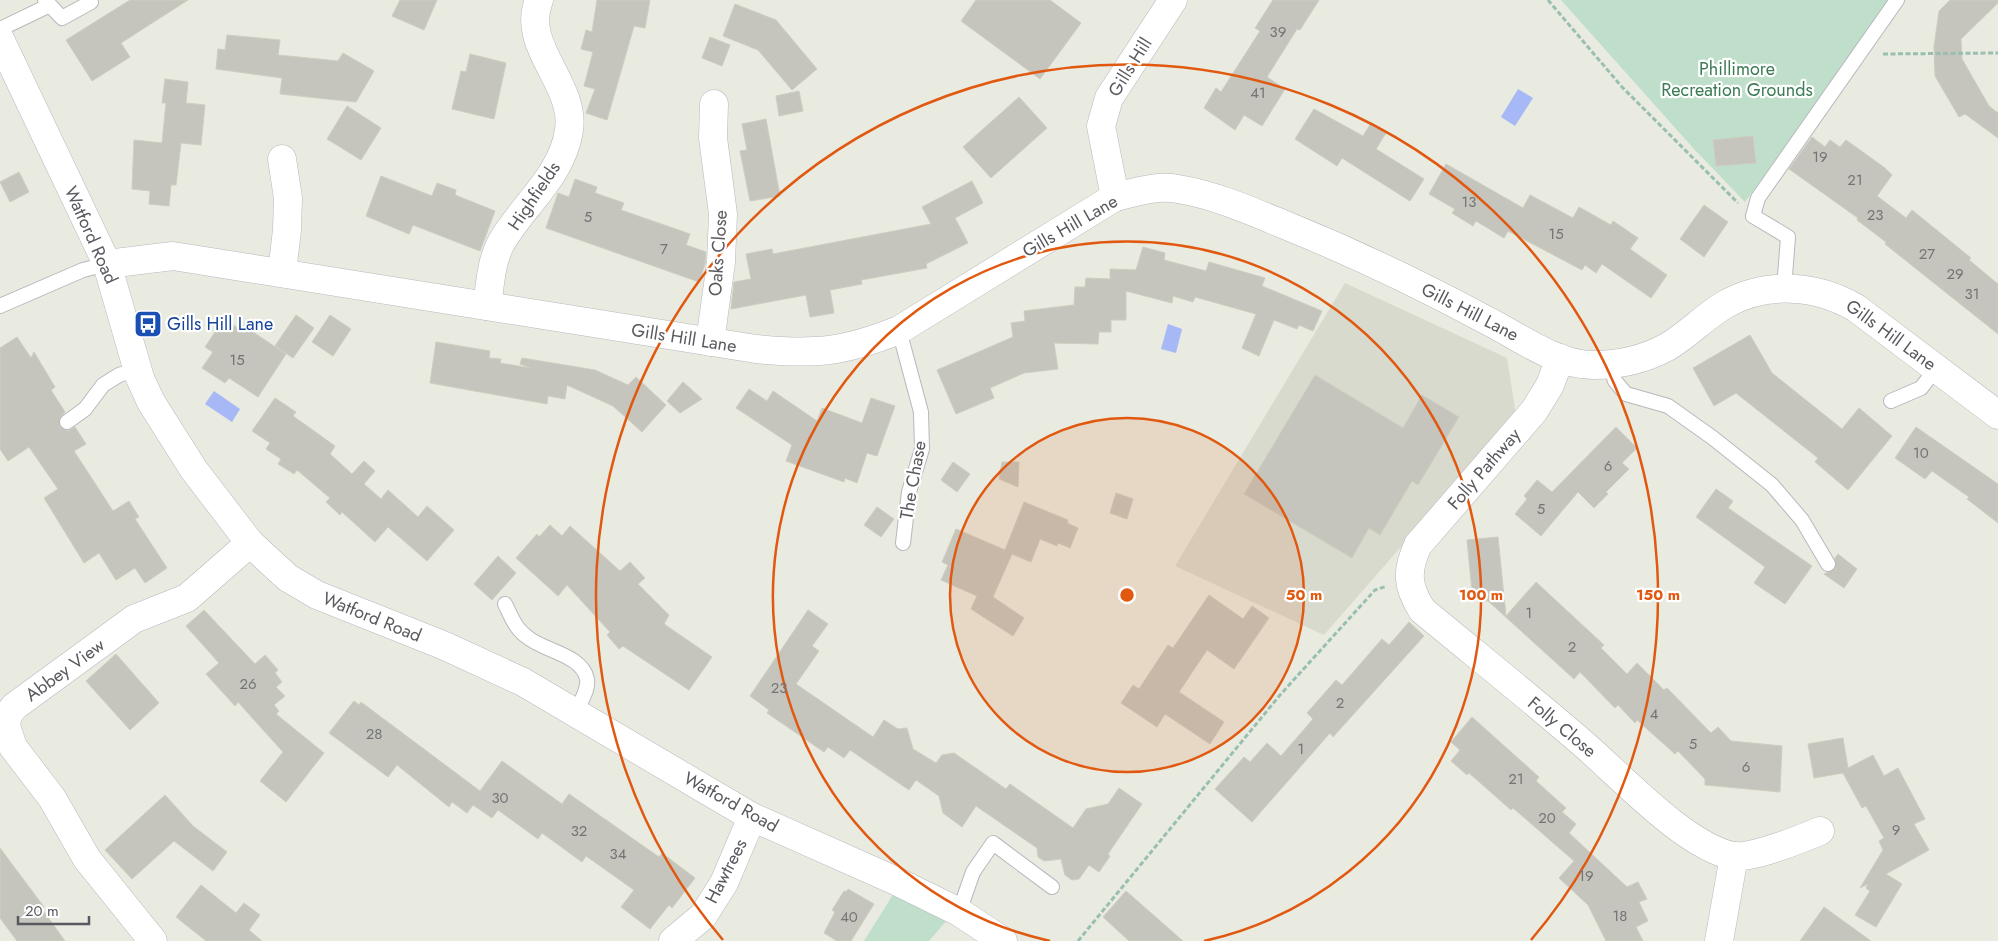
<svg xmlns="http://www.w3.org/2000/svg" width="1998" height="941" viewBox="0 0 1998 941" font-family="Jost,sans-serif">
<rect width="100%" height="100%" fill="#e9eae0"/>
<polygon fill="#d9dace" points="1345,283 1507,358 1516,415 1324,635 1175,566"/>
<g fill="#bfdfca">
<polygon points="1561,0 1891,0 1745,202 1694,149"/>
<polygon points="894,893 947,920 929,941 864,941"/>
</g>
<g fill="#a6b8f5">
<polygon points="1518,89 1533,98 1515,126 1501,117"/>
<polygon points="1168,324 1182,329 1176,353 1161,349"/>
<polygon points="214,391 240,409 232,422 205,404"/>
</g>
<g fill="#c5c5bd" stroke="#cdcebf">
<polygon points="130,0 188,0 121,43 130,57 92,81 66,40"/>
<polygon points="400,0 437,0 424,30 392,16"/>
<polygon points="597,0 650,0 645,28 634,26 607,120 586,113 595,89 584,86 593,52 581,49 586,30 592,32"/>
<polygon points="976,0 1050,0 1081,23 1040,79 961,21"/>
<polygon points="1273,0 1319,0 1300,30 1297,29 1267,77 1285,89 1262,126 1244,115 1235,130 1204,108 1216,88 1221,92 1260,31 1255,28"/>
<polygon points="1950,0 1998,0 1998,3 1961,39 1962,59 1989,106 1998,113 1998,138 1965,114 1959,117 1935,76 1934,47 1939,11"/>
<polygon points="735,4 776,20 817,69 792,90 758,50 723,36"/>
<polygon points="227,35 280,40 278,55 338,61 343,53 374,71 356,102 280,94 282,78 216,69 218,49 225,50"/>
<polygon points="710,37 730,45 722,66 702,58"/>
<polygon points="470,54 506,63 494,119 452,109 461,71 466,72"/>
<polygon points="165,79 188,82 186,103 205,105 201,145 181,143 176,185 171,185 169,206 149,204 150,191 132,189 134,140 162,143 166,103 162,103"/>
<polygon points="799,91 803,111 779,116 776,96"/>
<polygon points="1019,97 1047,128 991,178 963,147"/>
<polygon points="347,106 381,128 361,160 327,139"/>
<polygon points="1314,109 1363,136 1371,123 1386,133 1376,149 1424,179 1410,201 1342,158 1337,166 1295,139"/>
<polygon points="766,119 780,196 750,201 740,151 747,150 742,124"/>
<polygon points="1753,136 1756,163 1716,166 1713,140"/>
<polygon points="1812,137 1825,147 1830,140 1840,147 1846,140 1885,168 1892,175 1877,196 1906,218 1912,210 1971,258 1969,260 1998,284 1998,334 1885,244 1886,242 1857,220 1858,218 1789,169"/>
<polygon points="1446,164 1523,208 1530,195 1573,218 1579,207 1611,225 1613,221 1638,238 1630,249 1667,275 1651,298 1602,264 1596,273 1585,265 1582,270 1508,231 1504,238 1476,221 1473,226 1452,213 1455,209 1429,194"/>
<polygon points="19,172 29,192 10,202 0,182"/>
<polygon points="381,176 432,196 437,183 456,190 455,195 495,211 480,251 413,225 409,234 366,216"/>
<polygon points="575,179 597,187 595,193 624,203 621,210 690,234 686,245 706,252 705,264 699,282 546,228 558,193 569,197"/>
<polygon points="972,181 983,203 955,218 968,243 926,264 927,268 861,280 862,284 830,290 834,313 810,317 806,295 731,309 734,282 751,279 746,254 772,249 773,254 931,224 922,207"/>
<polygon points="1704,205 1728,222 1704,257 1680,239"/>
<polygon points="1143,247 1165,253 1164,260 1206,271 1209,262 1265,278 1262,286 1322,311 1313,331 1299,325 1297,329 1274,320 1259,356 1242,348 1256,314 1195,297 1193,302 1173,296 1172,303 1126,291 1126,320 1111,320 1111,332 1099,332 1098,344 1054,343 1058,369 1024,373 990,388 994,398 956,414 937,370 1013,337 1011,323 1025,321 1024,311 1074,305 1075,287 1085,287 1086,278 1110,279 1110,269 1136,270"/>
<polygon points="296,315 314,328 293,358 275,346"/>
<polygon points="330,315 351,329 333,356 312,342"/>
<polygon points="224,319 238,328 241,324 286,354 258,397 229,378 225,383 202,368 213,352 205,347"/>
<polygon points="1750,335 1772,373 1842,429 1859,408 1892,436 1848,490 1815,462 1818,458 1736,393 1714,406 1693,368"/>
<polygon points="17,337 31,358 34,352 55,387 51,390 65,412 59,419 60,427 67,431 75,427 86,444 74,451 113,511 129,501 139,517 135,519 167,568 145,583 135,568 116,580 99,553 84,563 44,498 58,489 29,447 8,461 0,449 0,348"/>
<polygon points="436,342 490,351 489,358 501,359 500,363 531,368 520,364 522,358 595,370 628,385 636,377 666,405 642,432 613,406 567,385 565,399 548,396 547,404 430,383"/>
<polygon points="1315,375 1403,428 1422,395 1459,417 1418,485 1412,481 1380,535 1369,528 1352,558 1244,494"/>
<polygon points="683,382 702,399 680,413 667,401"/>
<polygon points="749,389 767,401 773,391 817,421 822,408 862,423 871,398 895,406 877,456 867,453 857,483 845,478 844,482 786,461 792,445 736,408"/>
<polygon points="275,398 296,412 293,416 335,446 330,454 352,474 364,461 375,471 364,484 381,499 388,490 418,517 427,506 454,530 427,561 388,527 375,542 342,512 340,515 326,502 330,498 297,470 294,474 278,464 281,459 266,449 270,443 252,431"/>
<polygon points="1616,427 1637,448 1622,463 1629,469 1606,492 1608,494 1594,508 1578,492 1541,536 1515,514 1527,499 1524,496 1537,480 1552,492"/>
<polygon points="1916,427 1998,484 1998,523 1967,499 1969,497 1932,471 1925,479 1895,458"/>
<polygon points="953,462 970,474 957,492 941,480"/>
<polygon points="1002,462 1019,462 1018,487 999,479"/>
<polygon points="1716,489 1733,501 1728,508 1812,566 1785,604 1754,583 1765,567 1696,517"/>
<polygon points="1116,493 1133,499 1127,519 1110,513"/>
<polygon points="1024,502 1068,520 1067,523 1078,528 1070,548 1058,543 1057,546 1040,539 1031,562 1012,554 993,597 1024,618 1013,636 971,609 977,596 941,580 948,565 942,562 956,529 1005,550"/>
<polygon points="877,507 894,519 881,537 864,525"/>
<polygon points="550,525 562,536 570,526 620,571 630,562 645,578 638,584 669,615 664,624 712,657 689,690 623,646 619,649 607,635 610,632 567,585 558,596 516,558 537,534 539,537"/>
<polygon points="1498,537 1506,616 1536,582 1604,645 1601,648 1627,674 1637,663 1664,690 1667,688 1711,733 1718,727 1731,741 1782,746 1780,792 1705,785 1705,779 1678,751 1675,754 1637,720 1635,723 1618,705 1615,708 1580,672 1574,679 1488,601 1482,601 1481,591 1472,591 1467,540"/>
<polygon points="1838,554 1857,569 1844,588 1824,574 1835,569 1835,558"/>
<polygon points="498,556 516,573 492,600 474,584"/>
<polygon points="1209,595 1243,619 1252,606 1269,618 1234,669 1207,650 1179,692 1224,722 1210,744 1165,714 1157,727 1121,703 1133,685 1139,689 1168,645 1173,648"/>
<polygon points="204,610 255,664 265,655 278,670 275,673 282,682 276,687 285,696 274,705 279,711 276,714 324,753 286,802 260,781 283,752 238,702 235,706 206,674 219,663 186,626"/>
<polygon points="808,610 828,624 812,646 819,651 796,684 873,737 884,720 898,729 907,728 913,749 936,763 942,755 954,753 1006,789 1010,784 1073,828 1086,809 1108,804 1119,788 1142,804 1108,854 1110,856 1099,872 1089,865 1079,879 1072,880 1065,875 1061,859 1044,861 1038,857 1037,848 976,806 962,827 943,813 939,796 916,780 909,790 850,750 844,758 828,747 824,752 767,713 769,710 750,696"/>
<polygon points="1409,622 1424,636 1333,737 1330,733 1252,822 1215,789 1244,757 1250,762 1267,743 1281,756 1313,719 1307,713 1336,680 1342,685 1382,639 1389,645"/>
<polygon points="116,654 159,703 130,730 86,681"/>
<polygon points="354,701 359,705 361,702 480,791 502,761 562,804 569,794 659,857 662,853 695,878 672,908 669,905 650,929 621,907 634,890 586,856 582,862 542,833 538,839 498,810 492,818 473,805 467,813 452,802 449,807 397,765 388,777 329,733"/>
<polygon points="1472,717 1539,777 1536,781 1566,808 1562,812 1576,824 1569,833 1627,887 1638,882 1647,899 1639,902 1648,921 1636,927 1643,941 1606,941 1588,905 1559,878 1574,861 1513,808 1511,810 1469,773 1467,775 1451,761 1460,750 1451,742"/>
<polygon points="1843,738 1848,768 1873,755 1884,776 1898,768 1925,819 1914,824 1929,850 1886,874 1902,884 1876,927 1855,915 1870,891 1866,888 1868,884 1860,888 1883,850 1879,841 1884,838 1866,806 1862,808 1843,773 1814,778 1808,744"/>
<polygon points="165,795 193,826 227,852 213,871 174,841 132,879 105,850"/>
<polygon points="0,848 44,907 42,909 65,941 17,941 0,918"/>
<polygon points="201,885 236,913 244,903 260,915 249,930 262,941 206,941 176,917"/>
<polygon points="848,889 874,904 851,941 837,941 824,933 835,912 832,910 844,891 846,892"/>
<polygon points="1126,891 1183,941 1129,941 1103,917"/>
<polygon points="1824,907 1871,941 1800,941"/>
</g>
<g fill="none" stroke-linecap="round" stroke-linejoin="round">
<defs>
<g id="service">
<polyline points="45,0 62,18 91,2"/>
<polyline points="0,29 48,6"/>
<polyline points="1784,289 1788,237 1753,216 1758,198 1897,0"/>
<polyline points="0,306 83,270 107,264"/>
<polyline points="899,330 921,412 922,449 909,492 903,543"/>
<polyline points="1610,364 1615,381 1626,394 1668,406 1713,438 1772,485 1802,520 1828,564"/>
<polyline points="1891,401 1921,388 1936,369"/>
<polyline points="67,422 85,409 103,385 119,375 137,369"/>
<path d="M505 604C511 616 515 628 526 636 542 651 582 654 587 679 589 690 580 702 576 712"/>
<polyline points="959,912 973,872 993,843 1052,887"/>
</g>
<g id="minor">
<polyline points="1115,197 1101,126 1109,98 1173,0"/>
<path d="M107 264 173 256 756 349C815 355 844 352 899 330L1115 197C1136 192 1157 185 1178 189 1215 195 1251 211 1285 225 1354 253 1421 285 1486 320 1518 336 1556 365 1593 365 1618 365 1645 359 1667 347 1688 335 1705 316 1726 304 1767 281 1817 285 1856 308L1998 415"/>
<polyline points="282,272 287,230 288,198 282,159"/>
<path d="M487 306C490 286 491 261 501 243 522 206 563 175 569 130 576 84 520 46 539 0"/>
<polyline points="710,342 721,262 723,214 713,138 714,104"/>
<path d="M1560 358 1550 385 1534 411 1418 545C1406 571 1407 586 1422 610 1475 654 1528 696 1580 741 1618 773 1684 846 1733 856 1751 859 1801 839 1820 831"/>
<polyline points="153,941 87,859 52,798 13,747 6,726 8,714 15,706 134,619 187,598 250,543"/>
<polyline points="673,941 703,916 724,883 752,817"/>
<polyline points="1719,941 1734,856"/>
</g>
<polyline id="secondary" points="0,39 107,264 140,378 151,402 194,470 250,543 288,578 317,595 445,646 523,682 752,817 896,881 959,912 1003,941"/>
</defs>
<use href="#service" stroke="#b8b8bd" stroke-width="16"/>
<use href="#minor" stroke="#b8b8bd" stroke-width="29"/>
<use href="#secondary" stroke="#b9b9c0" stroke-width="29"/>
<g stroke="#99bfb1" stroke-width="3" stroke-dasharray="5 2.5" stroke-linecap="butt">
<polyline points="1548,0 1622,87 1738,203"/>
<polyline points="1883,54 1998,53"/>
<polyline points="1078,941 1280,695 1375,590 1387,586"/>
</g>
<use href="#service" stroke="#fff" stroke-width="14"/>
<use href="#minor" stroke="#fff" stroke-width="28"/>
<use href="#secondary" stroke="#fff" stroke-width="28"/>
</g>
<circle cx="1127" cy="595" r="177" fill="#e15910" fill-opacity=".12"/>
<g fill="none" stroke="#e15910" stroke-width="2.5">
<circle cx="1127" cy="595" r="177"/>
<path d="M1050 941A354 354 0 1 1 1204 941"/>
<path d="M723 940A531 531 0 1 1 1531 940"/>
</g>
<defs>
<symbol id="bus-square" viewBox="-11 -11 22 22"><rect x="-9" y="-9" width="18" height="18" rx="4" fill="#1a4fb4" stroke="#fff"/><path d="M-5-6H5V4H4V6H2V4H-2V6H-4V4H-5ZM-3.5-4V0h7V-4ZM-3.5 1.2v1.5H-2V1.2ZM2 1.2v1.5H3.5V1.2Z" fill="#fff"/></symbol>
</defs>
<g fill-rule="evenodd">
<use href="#bus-square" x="132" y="308" width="32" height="32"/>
</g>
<g text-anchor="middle" stroke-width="4.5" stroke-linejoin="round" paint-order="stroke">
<g font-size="15" fill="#747476">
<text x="1278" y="37">39</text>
<text x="1258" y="98">41</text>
<text x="1820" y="162">19</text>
<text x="1855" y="185">21</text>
<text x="1469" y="207">13</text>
<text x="1875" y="220">23</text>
<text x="588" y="222">5</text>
<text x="1556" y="239">15</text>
<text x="664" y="254">7</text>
<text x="1927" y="259">27</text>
<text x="1955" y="279">29</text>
<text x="1972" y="299">31</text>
<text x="237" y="365">15</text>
<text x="1921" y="458">10</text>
<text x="1608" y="471">6</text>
<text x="1541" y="514">5</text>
<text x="1529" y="618">1</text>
<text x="1572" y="652">2</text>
<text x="248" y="689">26</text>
<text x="779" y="693">23</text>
<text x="1340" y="708">2</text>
<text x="1654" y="719">4</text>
<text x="374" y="739">28</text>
<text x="1693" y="749">5</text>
<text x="1301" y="754">1</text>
<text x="1746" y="772">6</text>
<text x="1516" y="784">21</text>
<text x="500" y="803">30</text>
<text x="1547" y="823">20</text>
<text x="1896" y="835">9</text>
<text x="579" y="836">32</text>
<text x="618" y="859">34</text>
<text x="1586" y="881">19</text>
<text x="1620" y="921">18</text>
<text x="849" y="922">40</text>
</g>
<g font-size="18" fill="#59595f" stroke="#fff">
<text transform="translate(1130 67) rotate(-58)" y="6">Gills Hill</text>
<text transform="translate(534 196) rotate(-56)" y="6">Highfields</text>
<text transform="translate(1070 226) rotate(-30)" y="6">Gills Hill Lane</text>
<text transform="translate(91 235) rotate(66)" y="6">Watford Road</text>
<text transform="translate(718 253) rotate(-86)" y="6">Oaks Close</text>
<text transform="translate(1470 312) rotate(27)" y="6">Gills Hill Lane</text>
<text transform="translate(1891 335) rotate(36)" y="6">Gills Hill Lane</text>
<text transform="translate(684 338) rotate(9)" y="6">Gills Hill Lane</text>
<text transform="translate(1484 469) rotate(-49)" y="6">Folly Pathway</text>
<text transform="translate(913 480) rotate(-80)" y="6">The Chase</text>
<text transform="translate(372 617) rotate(22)" y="6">Watford Road</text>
<text transform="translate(65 670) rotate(-36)" y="6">Abbey View</text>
<text transform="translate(1562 727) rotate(40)" y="6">Folly Close</text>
<text transform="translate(731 802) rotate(29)" y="6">Watford Road</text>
<text transform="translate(726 871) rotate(-63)" y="6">Hawtrees</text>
</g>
<g font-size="18" fill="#3c7b54" stroke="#fff">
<text x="1737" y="75">Phillimore<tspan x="1737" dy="21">Recreation Grounds</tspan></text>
</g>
<g font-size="18" fill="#164399" stroke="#fff" text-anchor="start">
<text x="167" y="330">Gills Hill Lane</text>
</g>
</g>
<circle cx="1127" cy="595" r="8" fill="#e15910" stroke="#fff" stroke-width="2.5"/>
<g font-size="15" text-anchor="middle" font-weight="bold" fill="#e15910" stroke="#fff" stroke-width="4.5" stroke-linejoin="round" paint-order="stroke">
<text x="1304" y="600">50 m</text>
<text x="1481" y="600">100 m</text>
<text x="1658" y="600">150 m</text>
</g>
<path d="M18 916v8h71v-8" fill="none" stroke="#59595f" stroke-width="2.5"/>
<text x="25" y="916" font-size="15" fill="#59595f" stroke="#ffffff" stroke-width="4" paint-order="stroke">20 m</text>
</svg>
